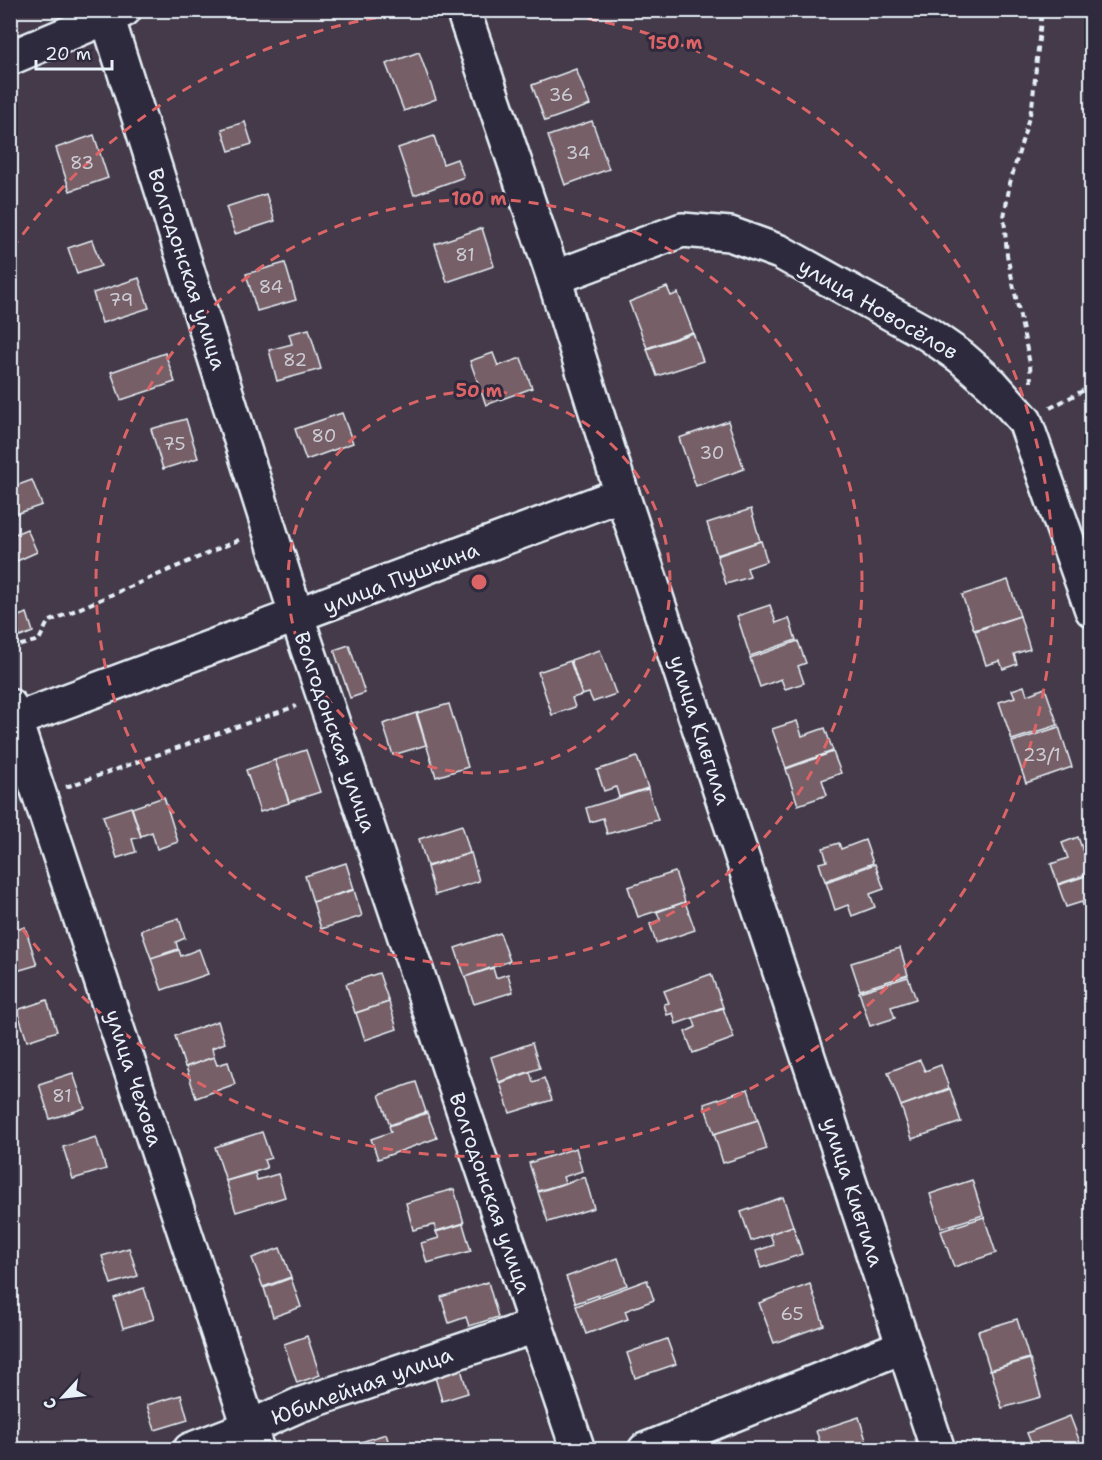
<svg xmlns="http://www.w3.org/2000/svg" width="1102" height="1460" viewBox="0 0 1102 1460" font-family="'Shantell Sans',sans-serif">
<rect width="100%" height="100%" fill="#443a49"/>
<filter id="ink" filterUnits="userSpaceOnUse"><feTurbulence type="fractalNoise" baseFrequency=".0167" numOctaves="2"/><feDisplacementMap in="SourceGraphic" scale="12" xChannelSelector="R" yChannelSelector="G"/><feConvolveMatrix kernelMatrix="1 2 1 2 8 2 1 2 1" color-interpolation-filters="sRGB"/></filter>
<g filter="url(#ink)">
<g fill="#765f66" stroke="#e8f1f8" stroke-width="1.5">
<polygon points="419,52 436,99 404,111 386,64"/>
<polygon points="576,69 590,105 545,121 532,85"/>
<polygon points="592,121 609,169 565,185 548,136"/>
<polygon points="245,122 252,144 229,151 222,129"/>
<polygon points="94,135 108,178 70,191 56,148"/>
<polygon points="434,136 443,164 457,159 464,177 414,195 398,148"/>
<polygon points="266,194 275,221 235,234 226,207"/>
<polygon points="482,228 494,266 447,282 435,244"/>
<polygon points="92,240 101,266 77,274 68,248"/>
<polygon points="285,263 296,300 257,311 246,274"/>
<polygon points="139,278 149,308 102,323 93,293"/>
<polygon points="667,287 671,296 678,293 693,332 647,348 629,302"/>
<polygon points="309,329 321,369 277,381 269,350 292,344 289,334"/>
<polygon points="693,333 703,361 657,376 647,349"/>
<polygon points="165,353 175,382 121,400 111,372"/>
<polygon points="493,353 498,366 521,358 532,388 486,405 470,361"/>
<polygon points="342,413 353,443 306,460 295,429"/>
<polygon points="186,419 198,458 163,469 151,429"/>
<polygon points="728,421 744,469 696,486 679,438"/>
<polygon points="32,480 42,505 10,516 10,488"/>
<polygon points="751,509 760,541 717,555 707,523"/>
<polygon points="27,529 37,552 17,561 10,546 10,536"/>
<polygon points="761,541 767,561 747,568 750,577 726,584 717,556"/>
<polygon points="1008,580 1020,616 974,630 962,595"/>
<polygon points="770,605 776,623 789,618 796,640 750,656 737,616"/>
<polygon points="27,613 33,632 20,637 13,618"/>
<polygon points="1020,616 1030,649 1014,654 1017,664 1003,669 1000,661 986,665 975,631"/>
<polygon points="798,641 806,663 798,666 804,683 785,689 781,679 760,687 750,658"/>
<polygon points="349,645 365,693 350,698 334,650"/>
<polygon points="600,650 616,694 593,702 589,693 582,695 571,660"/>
<polygon points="570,661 582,695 572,698 575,707 552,715 538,672"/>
<polygon points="1024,686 1027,695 1045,688 1058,725 1012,740 999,702 1015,697 1012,690"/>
<polygon points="449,704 468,767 436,777 417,713"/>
<polygon points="416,713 426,745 393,755 383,724"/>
<polygon points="797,721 802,736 825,728 833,751 786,768 772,729"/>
<polygon points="1059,727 1072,767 1026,783 1012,742"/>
<polygon points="306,750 320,792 289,802 275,760"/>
<polygon points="833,752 841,773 822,780 827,795 798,805 786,769"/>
<polygon points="637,757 648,788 619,797 616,787 604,791 597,770"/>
<polygon points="275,760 289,803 260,812 246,770"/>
<polygon points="648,789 658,820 607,834 603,818 590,822 586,808"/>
<polygon points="164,797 178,842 157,849 152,832 141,836 132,808"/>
<polygon points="131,807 141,837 132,839 136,852 117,858 103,816"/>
<polygon points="462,825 470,853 427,866 419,839"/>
<polygon points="1078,837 1083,851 1092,849 1092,873 1058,884 1051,864 1068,858 1062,843"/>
<polygon points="865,840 873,863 825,881 819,863 827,861 823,848 839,843 841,849"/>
<polygon points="471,853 479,881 435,895 427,867"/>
<polygon points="346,863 354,889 313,902 305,876"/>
<polygon points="875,864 884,889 870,894 875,907 852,916 848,905 835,910 826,882"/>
<polygon points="675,872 685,902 638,917 628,887"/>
<polygon points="1092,874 1092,910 1085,912 1082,902 1066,907 1058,885"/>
<polygon points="354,890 362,916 321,929 313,902"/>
<polygon points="10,894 17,915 10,917"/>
<polygon points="685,902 695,930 656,943 650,924 660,920 657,912"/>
<polygon points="179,918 185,938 176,942 178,949 151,958 141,930"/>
<polygon points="25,927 37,965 10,973 10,932"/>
<polygon points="500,933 510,961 465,977 455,948"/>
<polygon points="900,948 908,975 860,990 851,963"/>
<polygon points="199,949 208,974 162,990 151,959 179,950 181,956"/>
<polygon points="493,968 496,978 508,974 513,992 474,1004 465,977"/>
<polygon points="379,973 389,1002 355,1013 346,984"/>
<polygon points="711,974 723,1007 676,1024 673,1013 667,1015 664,1004 669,1003 664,991"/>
<polygon points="908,977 916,999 891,1007 895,1018 870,1026 859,992"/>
<polygon points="47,1000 57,1031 27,1041 17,1010"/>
<polygon points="389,1002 397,1029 365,1040 356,1013"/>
<polygon points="723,1008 734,1038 693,1053 685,1032 696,1027 693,1018"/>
<polygon points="218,1021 225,1043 212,1048 214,1057 185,1067 175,1036"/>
<polygon points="532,1043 540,1068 499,1082 491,1057"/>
<polygon points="214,1057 217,1065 228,1062 235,1084 196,1098 186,1067"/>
<polygon points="920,1060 925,1071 941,1065 949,1088 901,1106 888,1072"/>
<polygon points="530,1072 533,1082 544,1078 552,1100 510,1113 500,1083"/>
<polygon points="73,1073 85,1108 50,1119 39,1084"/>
<polygon points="416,1082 426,1112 390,1125 379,1095"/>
<polygon points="748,1089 758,1120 714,1134 704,1104"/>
<polygon points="950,1089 961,1122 912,1139 901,1106"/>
<polygon points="427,1113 437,1138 378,1159 371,1139 391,1132 389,1126"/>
<polygon points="758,1120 767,1149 723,1163 714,1134"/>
<polygon points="262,1132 271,1158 264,1160 267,1168 226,1181 215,1147"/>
<polygon points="96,1137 106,1169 73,1179 63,1147"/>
<polygon points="576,1148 582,1171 563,1177 565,1183 538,1191 529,1163"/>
<polygon points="255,1173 257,1180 278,1174 285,1197 236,1212 226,1181"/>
<polygon points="585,1177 594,1208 548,1222 538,1192"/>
<polygon points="972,1180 983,1215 941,1228 930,1194"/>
<polygon points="454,1189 464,1223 436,1231 434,1225 413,1230 406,1203"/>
<polygon points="783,1197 793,1226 751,1241 741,1212"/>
<polygon points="984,1217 996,1253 954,1267 941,1231"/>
<polygon points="463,1224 471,1251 427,1263 421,1243 439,1238 436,1232"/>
<polygon points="793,1226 802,1254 761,1268 756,1251 774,1245 770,1234"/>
<polygon points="129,1248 138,1276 111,1284 102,1256"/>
<polygon points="280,1248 291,1277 263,1287 252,1258"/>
<polygon points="618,1258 627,1285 576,1303 566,1277"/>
<polygon points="291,1278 301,1307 273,1317 264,1288"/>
<polygon points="647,1280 654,1300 625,1311 628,1319 586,1334 576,1306"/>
<polygon points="488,1282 498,1317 469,1326 466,1317 449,1323 441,1297"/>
<polygon points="810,1284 824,1325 774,1343 759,1303"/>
<polygon points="144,1288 154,1319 123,1328 114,1298"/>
<polygon points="1017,1319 1029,1358 990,1370 978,1331"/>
<polygon points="307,1336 320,1375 297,1383 284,1344"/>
<polygon points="667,1339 676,1364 635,1378 627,1353"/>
<polygon points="1030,1359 1041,1397 1002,1408 991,1370"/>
<polygon points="461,1369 468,1393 442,1401 435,1377"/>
<polygon points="181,1395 188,1420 155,1430 147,1405"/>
<polygon points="1070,1416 1083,1450 1034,1450 1027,1433"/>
<polygon points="859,1417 869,1450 823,1450 816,1431"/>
<polygon points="386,1434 391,1450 364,1450 361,1442"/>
</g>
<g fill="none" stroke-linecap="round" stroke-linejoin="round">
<defs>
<g id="minor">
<polyline points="105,10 297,617 578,1450"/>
<polyline points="463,10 554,278 622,494 938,1450"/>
<polyline points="10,58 124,10"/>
<polyline points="554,278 682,230 730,234 780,252 928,334 961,357 992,384 1025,421 1092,610"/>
<polyline points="10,706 257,1450"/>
<polyline points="10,722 622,494"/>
<polyline points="190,1450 250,1427 299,1405 535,1326"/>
<polyline points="645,1450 904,1346"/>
</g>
</defs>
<use href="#minor" stroke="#e8f1f8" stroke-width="38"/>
<g stroke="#e8f1f8" stroke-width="4" stroke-dasharray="6 4.5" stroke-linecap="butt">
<polyline points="1031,382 1030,364 1007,255 1004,217 1010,183 1032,107 1042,10"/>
<polyline points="1050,408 1092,386"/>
<polyline points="10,648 39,640 48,622 241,539"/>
<polyline points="66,787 296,706"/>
</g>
<use href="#minor" stroke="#2f2a3d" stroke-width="33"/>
</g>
</g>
<g fill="none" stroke="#db6466" stroke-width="3" stroke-dasharray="10 8">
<circle cx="479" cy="582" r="191"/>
<circle cx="479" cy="582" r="383"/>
<path d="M12 249A574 574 0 0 1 424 11M534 11A574 574 0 1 1 12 915"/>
</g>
<g text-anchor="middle" stroke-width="6" stroke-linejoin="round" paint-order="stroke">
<g font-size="18" fill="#ccccd4">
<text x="561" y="101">36</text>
<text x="578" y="159">34</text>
<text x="82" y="169">83</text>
<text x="465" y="261">81</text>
<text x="271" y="293">84</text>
<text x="121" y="306">79</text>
<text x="295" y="366">82</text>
<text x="324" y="442">80</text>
<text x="174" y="450">75</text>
<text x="712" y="459">30</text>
<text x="1042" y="761">23/1</text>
<text x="62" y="1102">81</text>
<text x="792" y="1320">65</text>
</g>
<g font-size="21" fill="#e8f1f8" stroke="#2f2a3d">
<text transform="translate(187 269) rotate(72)" y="7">Волгодонская улица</text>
<text transform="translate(878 309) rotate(30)" y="7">улица Новосёлов</text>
<text transform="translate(401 578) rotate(-21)" y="7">улица Пушкина</text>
<text transform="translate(700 730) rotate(72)" y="7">улица Кивгила</text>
<text transform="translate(335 732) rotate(71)" y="7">Волгодонская улица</text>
<text transform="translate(134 1078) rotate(72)" y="7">улица Чехова</text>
<text transform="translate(853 1192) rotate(72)" y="7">улица Кивгила</text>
<text transform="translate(490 1193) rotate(71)" y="7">Волгодонская улица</text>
<text transform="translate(362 1386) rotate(-20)" y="7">Юбилейная улица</text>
</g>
</g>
<circle cx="479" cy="582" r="9" fill="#db6466" stroke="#2f2a3d" stroke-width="3"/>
<g font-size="18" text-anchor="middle" font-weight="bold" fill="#db6466" stroke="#2f2a3d" stroke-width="6" stroke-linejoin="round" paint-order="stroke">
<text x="675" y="49">150 m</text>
<text x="479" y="205">100 m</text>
<text x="479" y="397">50 m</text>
</g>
<rect width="1102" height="1460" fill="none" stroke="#2f2a3d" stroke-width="36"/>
<rect x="18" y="18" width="1066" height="1424" fill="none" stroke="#e8f1f8" stroke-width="2" filter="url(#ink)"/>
<g transform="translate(63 1397) rotate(243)" stroke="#2f2a3d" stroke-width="4.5" paint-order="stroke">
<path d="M0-4.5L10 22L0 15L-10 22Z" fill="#e8f1f8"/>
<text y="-9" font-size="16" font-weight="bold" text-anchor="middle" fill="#e8f1f8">С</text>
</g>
<path d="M36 60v9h76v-9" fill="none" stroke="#e8f1f8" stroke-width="3"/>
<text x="45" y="60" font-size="18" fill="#e8f1f8" stroke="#2f2a3d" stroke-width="4.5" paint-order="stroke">20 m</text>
</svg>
